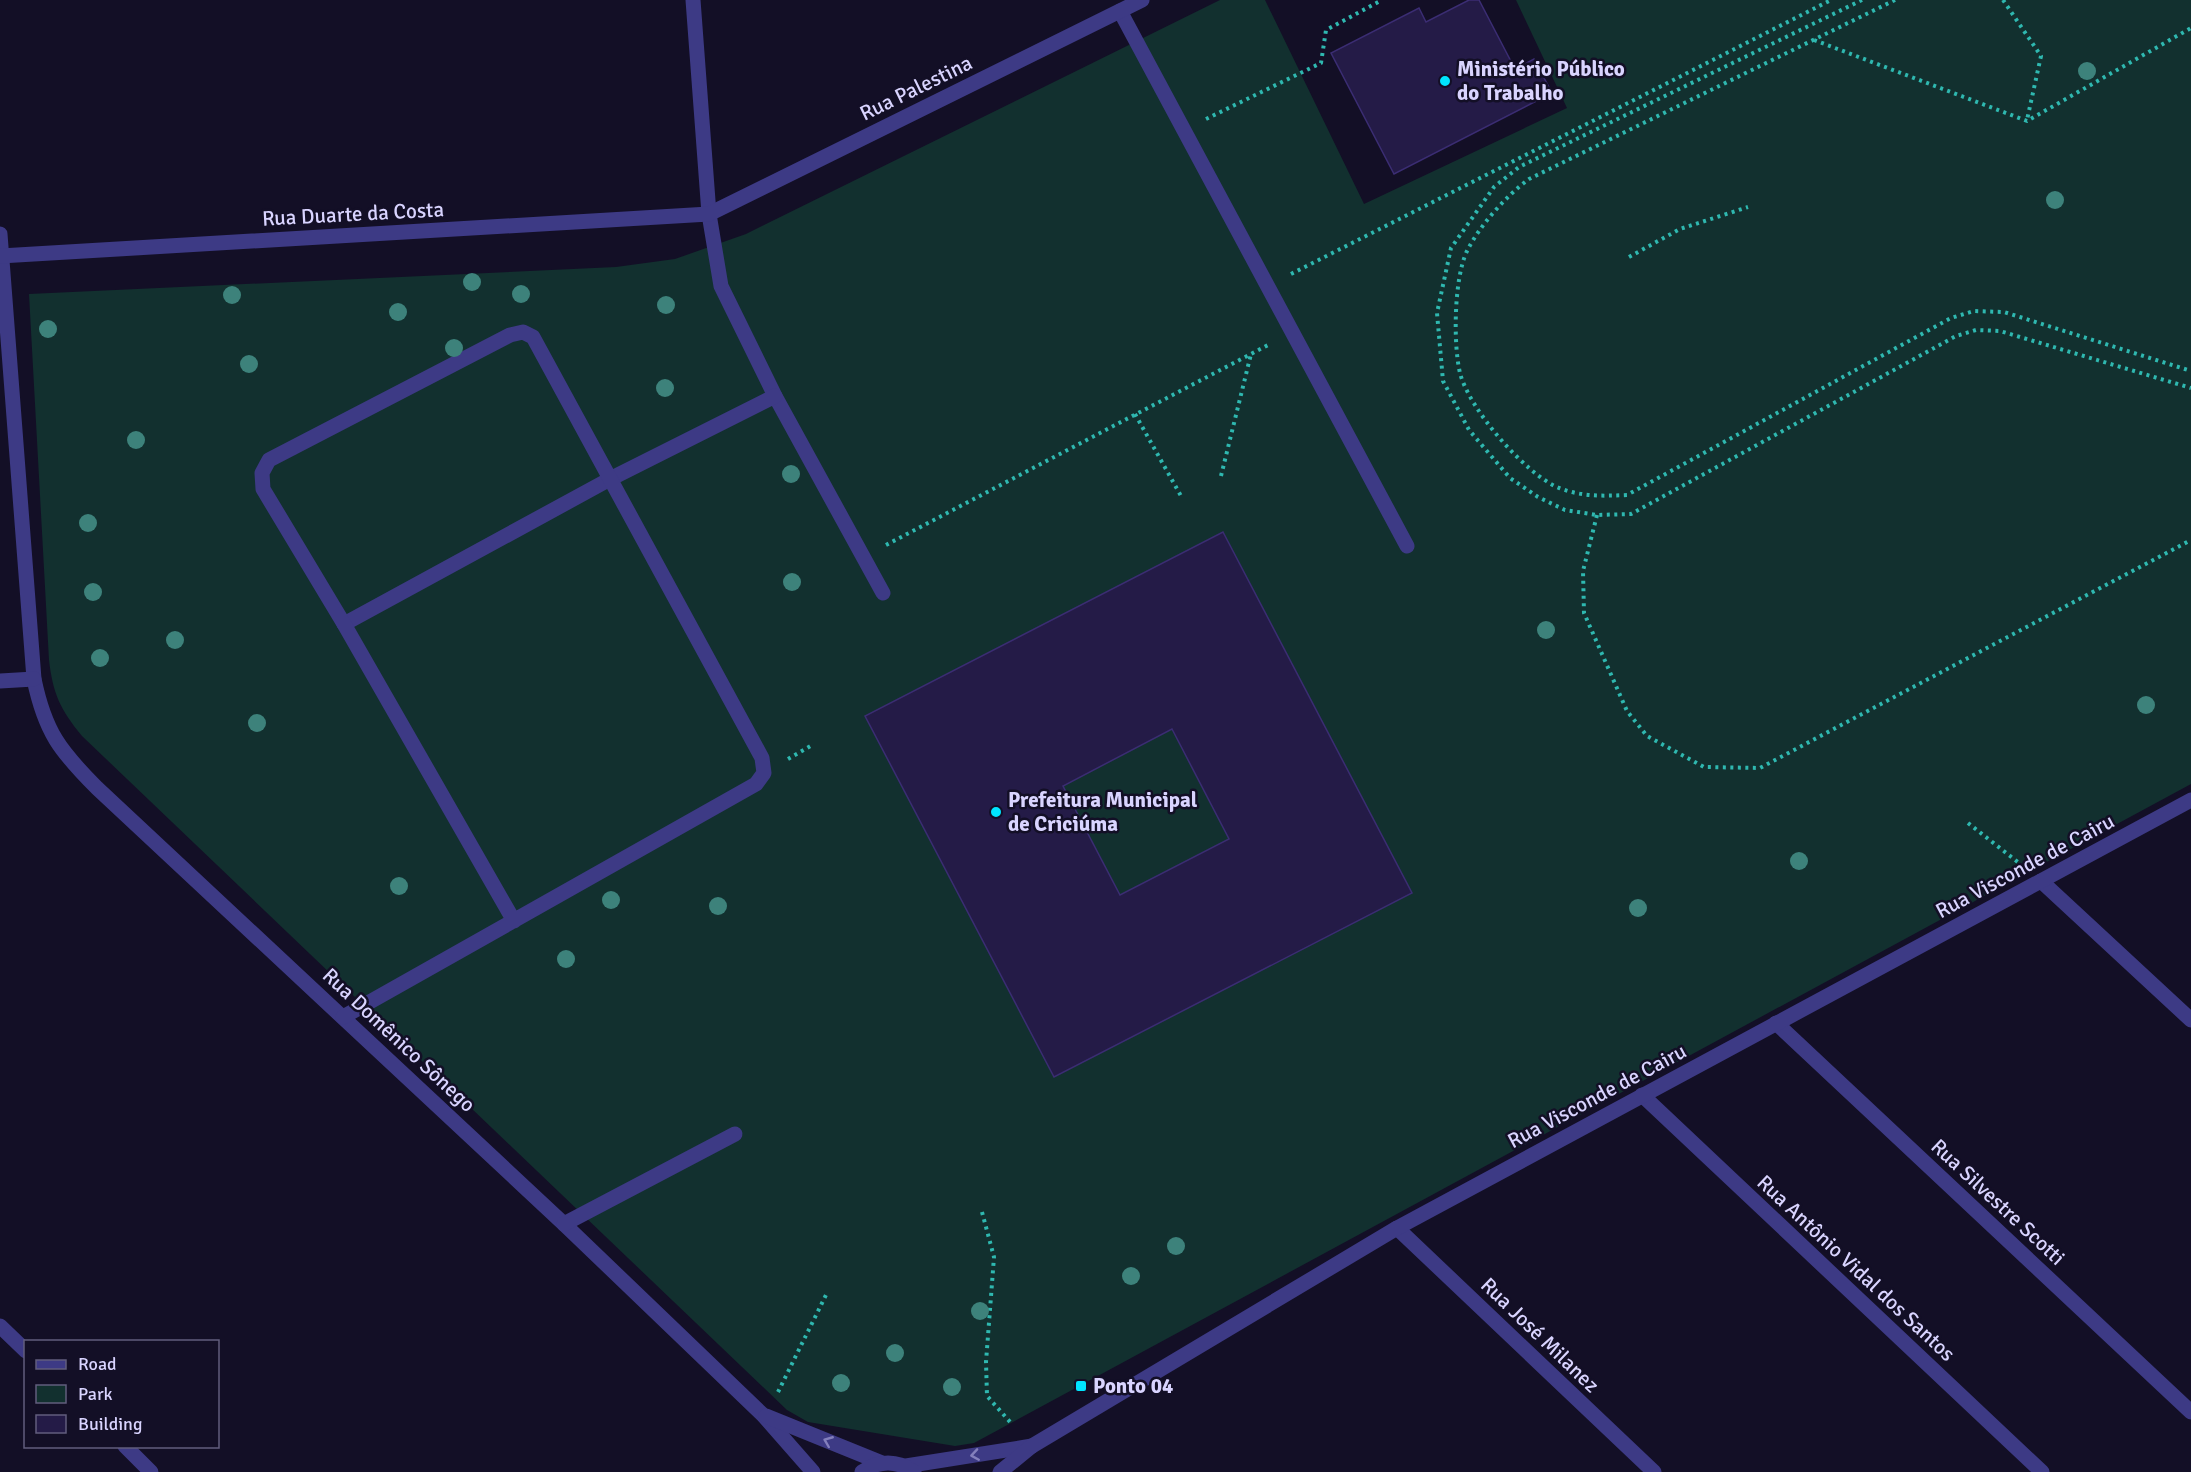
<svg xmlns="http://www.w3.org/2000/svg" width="2191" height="1472" viewBox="0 0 2191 1472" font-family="Signika,sans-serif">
<rect width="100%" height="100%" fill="#130f26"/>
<path fill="#12302f" d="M1220 0H1265L1364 204 1567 108 1516 0H2191V784L974 1443 955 1446 808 1422 787 1410 82 736C60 709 53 694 49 660L29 294 616 267 675 259 746 234Z"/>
<g fill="#241b47" stroke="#3b2d73" stroke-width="1.5" fill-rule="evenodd">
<polygon points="1469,0 1479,0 1515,69 1534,59 1552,93 1394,174 1331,53 1419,8 1426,22"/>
<path d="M1223 532 1412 893 1054 1077 865 716ZM1172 729 1229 839 1120 895 1063 786Z"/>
</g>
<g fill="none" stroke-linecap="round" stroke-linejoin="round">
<g stroke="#2fb8b0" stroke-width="4" stroke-dasharray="3 4.5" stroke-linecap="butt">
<polyline points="1862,0 1519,167 1494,187 1451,248 1437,313 1443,381 1469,430 1510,478 1538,497 1565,510 1597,515 1631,514 1956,336 1976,330 2000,331 2191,388"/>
<path d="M1895 0 1529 179C1506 196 1480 225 1467 251 1454 278 1453 344 1460 373 1469 409 1525 474 1559 488 1583 497 1602 496 1627 495L1951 318 1974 311 2004 312 2191 371"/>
<polyline points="2003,0 2041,56 2027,120"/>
<polyline points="1814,40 2027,121 2191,28"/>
<polyline points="1206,119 1321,63 1326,30 1382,0"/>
<polyline points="1629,257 1680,229 1748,207"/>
<polyline points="1291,274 1831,0"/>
<polyline points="1135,414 1181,496"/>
<polyline points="1221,476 1251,354"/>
<polyline points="1597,515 1583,571 1584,613 1627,711 1647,736 1704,767 1760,768 2191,540"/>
<polyline points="886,545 1270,344"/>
<polyline points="788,759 814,744"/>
<polyline points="1968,823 2019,863"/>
<polyline points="982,1212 994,1257 986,1362 987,1396 1011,1423"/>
<polyline points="778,1392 826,1295"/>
</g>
<g stroke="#3d3a85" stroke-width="15">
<polyline points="693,0 709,214 721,286 775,396 883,593"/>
<polyline points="1120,11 1407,546"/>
<path d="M0 234 34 679C45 732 60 751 97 788L564 1224 763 1415 813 1472"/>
<polyline points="0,256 709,214 1142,0"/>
<polyline points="344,624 610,479 775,396"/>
<polyline points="0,681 34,679"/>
<polyline points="2041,881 2191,1020"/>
<polyline points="343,1017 756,784 764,773 762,758 533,337 523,332 510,335 269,460 262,473 263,489 344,624 514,921"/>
<polyline points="1776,1023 2191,1412"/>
<polyline points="1642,1095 2042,1472"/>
<polyline points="564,1224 735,1134"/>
<polyline points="1397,1228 1654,1472"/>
<polyline points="0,1326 26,1351"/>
<polyline points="766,1416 882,1463"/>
<polyline points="125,1446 151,1472"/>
<polyline points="906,1466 1032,1446"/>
<path d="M862 1472C879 1460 897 1460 914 1472"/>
<polyline points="1000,1472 1032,1446 1397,1228 2191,800"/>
</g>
</g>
<g fill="#3d827b">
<circle cx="2087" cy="71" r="9"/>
<circle cx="2055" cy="200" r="9"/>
<circle cx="472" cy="282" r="9"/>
<circle cx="521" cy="294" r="9"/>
<circle cx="232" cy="295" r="9"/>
<circle cx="666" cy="305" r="9"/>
<circle cx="398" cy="312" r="9"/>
<circle cx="48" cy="329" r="9"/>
<circle cx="454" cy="348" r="9"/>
<circle cx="249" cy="364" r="9"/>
<circle cx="665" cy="388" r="9"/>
<circle cx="136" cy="440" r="9"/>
<circle cx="791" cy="474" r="9"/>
<circle cx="88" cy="523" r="9"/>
<circle cx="792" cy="582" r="9"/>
<circle cx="93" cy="592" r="9"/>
<circle cx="1546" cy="630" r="9"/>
<circle cx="175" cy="640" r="9"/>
<circle cx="100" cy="658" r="9"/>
<circle cx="2146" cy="705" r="9"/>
<circle cx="257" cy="723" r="9"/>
<circle cx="1799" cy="861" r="9"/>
<circle cx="399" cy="886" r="9"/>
<circle cx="611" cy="900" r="9"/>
<circle cx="718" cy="906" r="9"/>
<circle cx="1638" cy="908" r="9"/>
<circle cx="566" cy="959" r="9"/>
<circle cx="1176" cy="1246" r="9"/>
<circle cx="1131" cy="1276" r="9"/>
<circle cx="980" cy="1311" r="9"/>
<circle cx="895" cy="1353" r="9"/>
<circle cx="841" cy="1383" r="9"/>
<circle cx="952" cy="1387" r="9"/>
</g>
<defs><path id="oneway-chevron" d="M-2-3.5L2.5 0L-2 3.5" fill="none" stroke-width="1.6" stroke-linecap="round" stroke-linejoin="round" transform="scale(1.5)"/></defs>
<g stroke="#837fbc">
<use href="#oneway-chevron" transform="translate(828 1441) rotate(-158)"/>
<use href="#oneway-chevron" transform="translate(975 1455) rotate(171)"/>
</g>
<g fill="#00e5ff" stroke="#130f26" stroke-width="2">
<circle cx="1445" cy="81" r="6"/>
<circle cx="996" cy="812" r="6"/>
<rect x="1075" y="1380" width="12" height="12" rx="3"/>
</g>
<g text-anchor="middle" stroke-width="5" stroke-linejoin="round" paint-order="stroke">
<g font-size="21" font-weight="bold" fill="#d9d4ff" stroke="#130f26" text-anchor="start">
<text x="1457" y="76">Ministério Público<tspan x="1457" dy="24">do Trabalho</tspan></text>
<text x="1008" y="807">Prefeitura Municipal<tspan x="1008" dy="24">de Criciúma</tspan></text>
<text x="1093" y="1393">Ponto 04</text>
</g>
<g font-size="21" fill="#d9d4ff" stroke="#130f26">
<text transform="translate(916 88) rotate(-26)" y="7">Rua Palestina</text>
<text transform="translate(353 214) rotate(-3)" y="7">Rua Duarte da Costa</text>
<text transform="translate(2025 866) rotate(-28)" y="7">Rua Visconde de Cairu</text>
<text transform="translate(399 1040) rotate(43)" y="7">Rua Domênico Sônego</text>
<text transform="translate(1597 1096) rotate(-28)" y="7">Rua Visconde de Cairu</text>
<text transform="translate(1998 1202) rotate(43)" y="7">Rua Silvestre Scotti</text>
<text transform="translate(1856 1268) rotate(43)" y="7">Rua Antônio Vidal dos Santos</text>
<text transform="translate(1540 1335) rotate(44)" y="7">Rua José Milanez</text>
</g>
</g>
<rect x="24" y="1340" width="195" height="108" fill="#130f26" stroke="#625e7d" stroke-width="1.5"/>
<rect x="36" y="1360" width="30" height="9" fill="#3d3a85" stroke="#625e7d" stroke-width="1.5"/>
<text x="78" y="1370" font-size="18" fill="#d9d4ff">Road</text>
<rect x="36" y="1385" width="30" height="18" fill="#12302f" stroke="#625e7d" stroke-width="1.5"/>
<text x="78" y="1400" font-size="18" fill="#d9d4ff">Park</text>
<rect x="36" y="1415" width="30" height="18" fill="#241b47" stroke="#625e7d" stroke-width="1.5"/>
<text x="78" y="1430" font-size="18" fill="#d9d4ff">Building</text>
</svg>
